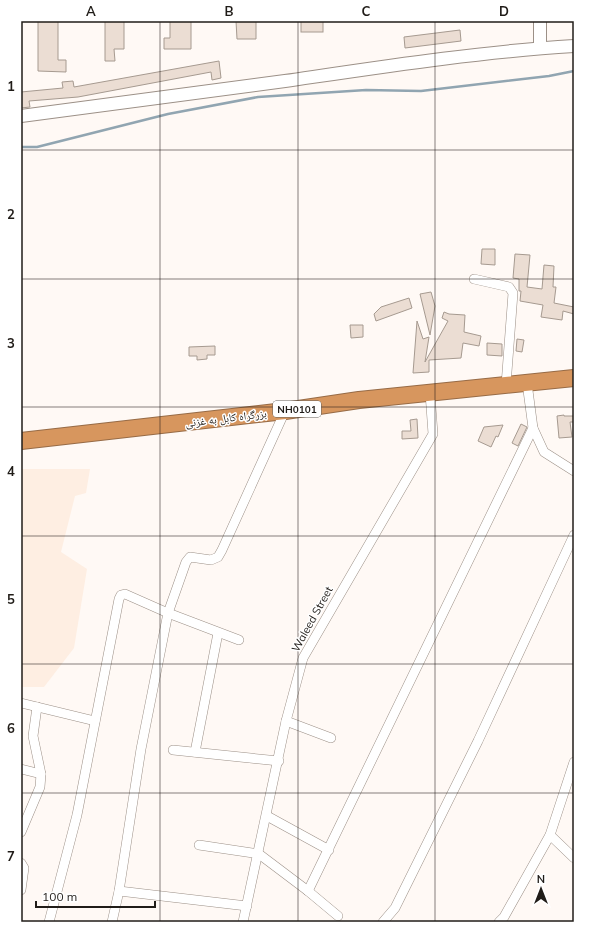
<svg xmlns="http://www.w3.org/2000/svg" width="595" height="943" viewBox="0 0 595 943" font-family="Mulish,'Noto Naskh Arabic',sans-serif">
<rect width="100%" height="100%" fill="#fff9f5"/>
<polygon fill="#feeee2" points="21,469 90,469 86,493 75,496 61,552 87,569 74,648 44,687 21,687"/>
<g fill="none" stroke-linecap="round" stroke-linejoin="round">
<polyline stroke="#91a5b1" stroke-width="2.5" points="21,147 37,147 168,114 258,97 366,90 421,91 549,76 574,71"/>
</g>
<g fill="#ebddd3" stroke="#a69a90">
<polygon points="38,21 58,21 58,60 66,60 66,72 38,71"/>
<polygon points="105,21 124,21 124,49 114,49 115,61 105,61"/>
<polygon points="170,21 191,21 191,49 164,49 164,38 170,38"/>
<polygon points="236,21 256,21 256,39 237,39"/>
<rect x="301" y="21" width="22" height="11"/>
<polygon points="460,30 461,41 405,48 404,37"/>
<polygon points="219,61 221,78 212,80 211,72 78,97 29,101 30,107 21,108 21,92 63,88 62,82 73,81 74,87"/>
<polygon points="482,249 495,249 495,265 481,264"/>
<polygon points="515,254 530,255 527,287 542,289 544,265 554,266 553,287 556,287 554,303 574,307 574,314 563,311 562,320 541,317 543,305 520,301 521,291 519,291 519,279 513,278"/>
<polygon points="431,292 435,306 430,335 420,294"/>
<polygon points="409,298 412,308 376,321 374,314 381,307"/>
<polygon points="444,312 449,314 465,315 464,332 481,336 479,346 463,343 461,358 429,360 429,372 413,373 417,321 423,339 429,337 425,362 448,321 442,318"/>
<polygon points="350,325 363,325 363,337 351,338"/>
<polygon points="517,339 524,340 522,352 516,351"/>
<polygon points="487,343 502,344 502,356 487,355"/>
<polygon points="215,346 215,355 207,355 207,359 197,360 197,356 189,356 189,347"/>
<polygon points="564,415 564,416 574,416 574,422 570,422 572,437 559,438 557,416"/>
<polygon points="417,419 418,438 402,439 402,431 411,431 410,420"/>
<polygon points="521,424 527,427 518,446 512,443"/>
<polygon points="503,425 498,437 496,436 491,447 478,441 484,427"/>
</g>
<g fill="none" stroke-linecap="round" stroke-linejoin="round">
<defs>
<g id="street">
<polyline points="474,279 509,287 513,293 506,385"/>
<polyline points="527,383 533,428 544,452 574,471"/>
<polyline points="21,703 95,721"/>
<polyline points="286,721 331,738"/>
<polyline points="173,750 279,761"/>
<polyline points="195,752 218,633"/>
<polyline points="21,769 41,774"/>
<polyline points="267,816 329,850"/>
<polyline points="21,832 40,787 41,774 33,736 37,707"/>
<polyline points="550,835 574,858"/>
<polyline points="199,845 259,854 308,891 338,916"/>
<polyline points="21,863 24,868 21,890"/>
<polyline points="119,891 247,906"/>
<polyline points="308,891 533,428"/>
<polyline points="49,922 77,815 119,599 121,595 125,594 168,613 239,640"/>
<polyline points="112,922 119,891 141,749 168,613 186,562 190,557 211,560 218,557 222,550 285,411"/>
<polyline points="243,922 286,721 303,658 433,434 430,393"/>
<polyline points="383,922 395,908 478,741 574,535"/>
<polyline points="499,922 504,917 550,835 574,762"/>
</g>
<g id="secondary">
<polyline points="540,21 540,48"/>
<path d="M21 116C109 105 197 93 285 81 381 67 477 52 574 46"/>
</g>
<polyline id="highway" points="21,441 285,411 359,400 574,378"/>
</defs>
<use href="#street" stroke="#9c9087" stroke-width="10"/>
<use href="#secondary" stroke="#9c9087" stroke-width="14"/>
<use href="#highway" stroke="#976b46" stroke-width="18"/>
<use href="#street" stroke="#fff" stroke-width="9"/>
<use href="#secondary" stroke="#fff" stroke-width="12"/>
<use href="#highway" stroke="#d7965e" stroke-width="16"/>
</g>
<path fill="none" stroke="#201c18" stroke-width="1" stroke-opacity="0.55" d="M160 21V922M298 21V922M435 21V922M21 150H574M21 279H574M21 407H574M21 536H574M21 664H574M21 793H574"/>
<g text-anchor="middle" stroke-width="3" stroke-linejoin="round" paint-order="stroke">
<rect fill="#fff" stroke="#63605d" stroke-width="1" x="273" y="401" width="48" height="16" rx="3"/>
<g font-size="10" font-weight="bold" fill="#201c18">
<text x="297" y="413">NH0101</text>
</g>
<g font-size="11" fill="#201c18" stroke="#fff">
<text transform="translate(226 418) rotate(-7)" y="4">بزرگراه کابل به غزنی</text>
<text transform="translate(312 619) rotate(-61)" y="4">Waleed Street</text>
</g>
</g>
<rect width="595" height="943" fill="none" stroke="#ffffff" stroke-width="44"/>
<g transform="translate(541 889)" stroke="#ffffff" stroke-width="3" paint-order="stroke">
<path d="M0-3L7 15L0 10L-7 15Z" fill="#201c18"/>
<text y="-6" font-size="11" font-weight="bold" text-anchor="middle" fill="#201c18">N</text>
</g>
<path d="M36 901v6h119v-6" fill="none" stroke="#201c18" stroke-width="2"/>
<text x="42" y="901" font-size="12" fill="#201c18" stroke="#ffffff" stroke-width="3" paint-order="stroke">100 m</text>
<rect x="22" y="22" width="551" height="899" fill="none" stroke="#201c18" stroke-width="1.5"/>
<g font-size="13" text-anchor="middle" font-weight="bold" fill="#201c18">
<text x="91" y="16">A</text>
<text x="229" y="16">B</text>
<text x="366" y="16">C</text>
<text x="504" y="16">D</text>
<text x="11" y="91">1</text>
<text x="11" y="219">2</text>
<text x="11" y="348">3</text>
<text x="11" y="476">4</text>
<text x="11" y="604">5</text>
<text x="11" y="733">6</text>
<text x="11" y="861">7</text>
</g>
</svg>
